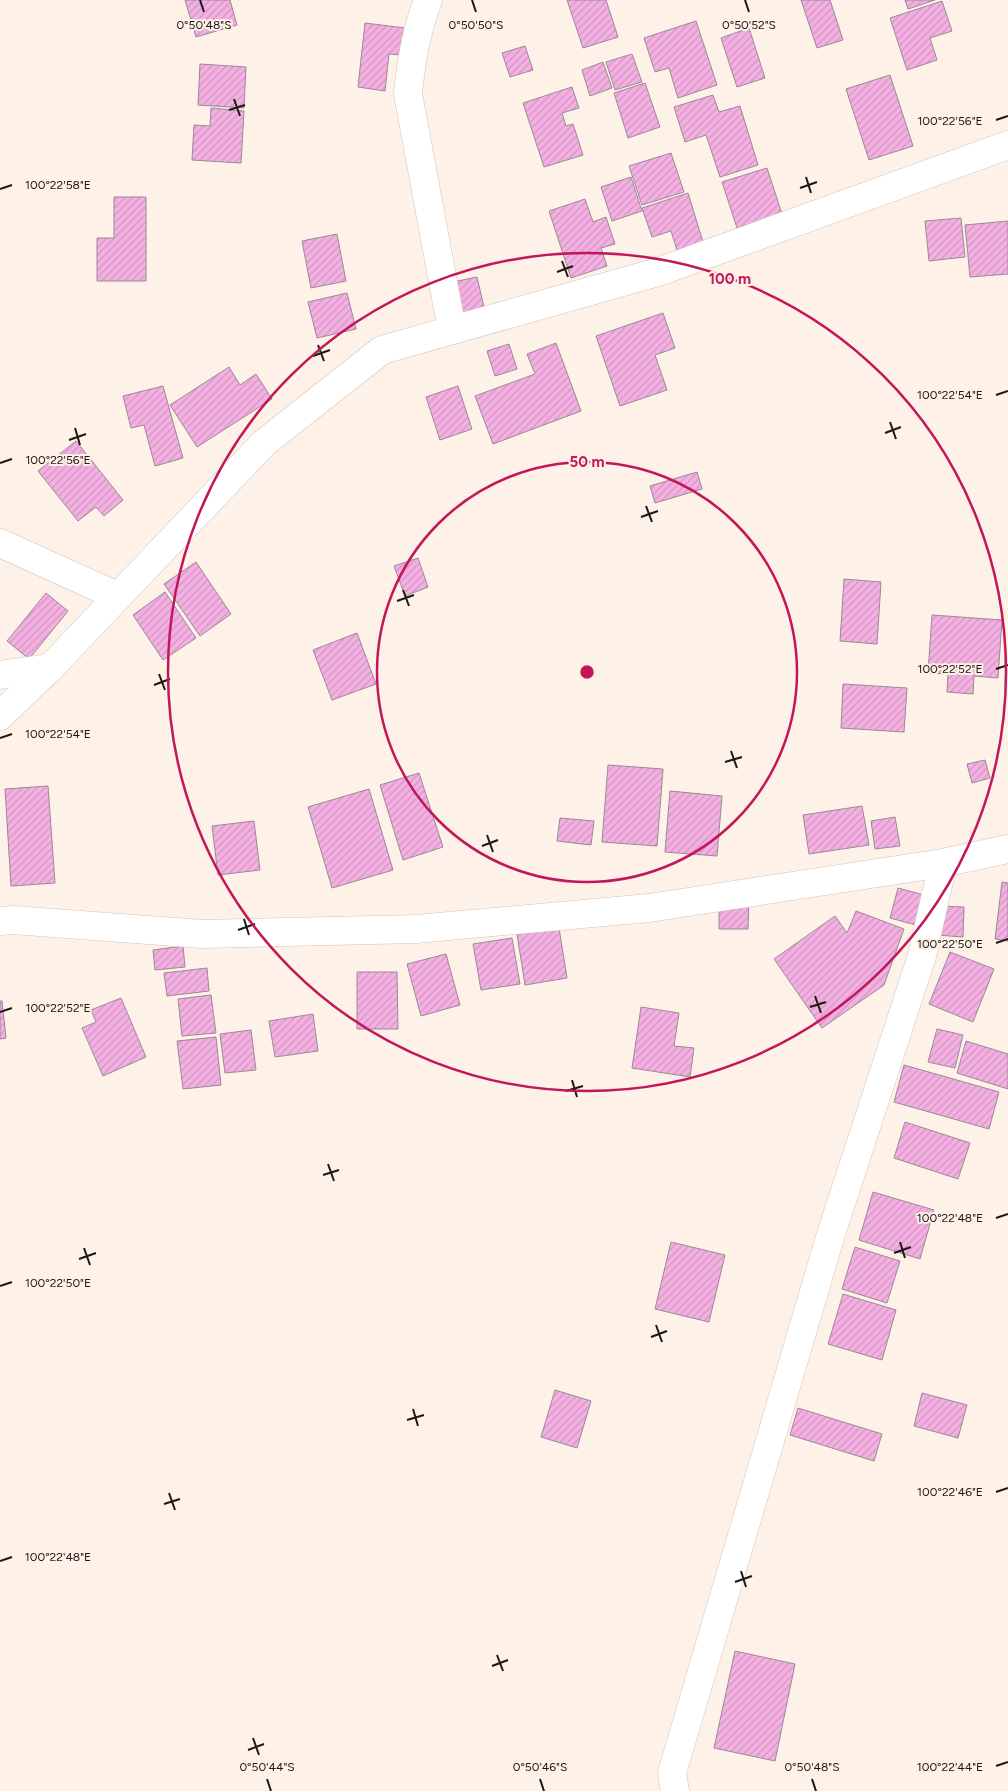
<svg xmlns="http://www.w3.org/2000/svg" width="1008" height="1791" viewBox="0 0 1008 1791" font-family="Figtree,sans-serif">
<defs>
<pattern id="building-hatch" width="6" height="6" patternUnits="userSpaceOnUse" patternTransform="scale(1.25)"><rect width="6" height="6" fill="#f4b0e2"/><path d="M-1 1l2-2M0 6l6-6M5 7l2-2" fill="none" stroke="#d197c1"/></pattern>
</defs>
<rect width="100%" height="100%" fill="#fdf1e8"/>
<g fill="url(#building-hatch)" stroke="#998a95">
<polygon points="185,0 230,0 237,25 196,37"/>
<polygon points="567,0 606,0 618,37 583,48"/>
<polygon points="801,0 830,0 843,40 817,48"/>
<polygon points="905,0 935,0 908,9"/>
<polygon points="942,1 952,31 930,38 937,60 907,70 890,18"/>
<polygon points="696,21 717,85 678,98 669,68 655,72 644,38"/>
<polygon points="365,23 405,28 402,55 389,54 385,91 358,87"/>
<polygon points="749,28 765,78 737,87 721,38"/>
<polygon points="525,46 533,70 510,77 502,53"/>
<polygon points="632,54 642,82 615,90 606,62"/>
<polygon points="603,62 612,88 590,96 582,70"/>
<polygon points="200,64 246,67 244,108 198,105"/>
<polygon points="890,75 913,146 869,160 846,89"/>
<polygon points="645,83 660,127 628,138 614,93"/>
<polygon points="572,87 579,108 562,113 566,126 573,124 583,155 544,167 523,103"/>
<polygon points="713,95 719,112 740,106 758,165 720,177 706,135 685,142 674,107"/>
<polygon points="211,108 244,111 241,163 192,160 194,125 210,126"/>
<polygon points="671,153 684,192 642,205 629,166"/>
<polygon points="767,168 782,214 737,228 722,182"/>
<polygon points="631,177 642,211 612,221 601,187"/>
<polygon points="688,193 703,242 677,250 671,231 652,237 642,208"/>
<polygon points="114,197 146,197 146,281 97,281 97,238 114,238"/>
<polygon points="585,199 593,222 606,217 615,244 601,248 607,266 571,278 549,211"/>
<polygon points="961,218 965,257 929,261 925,221"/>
<polygon points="1008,221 1008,274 970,277 965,225"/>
<polygon points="337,234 346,281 311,288 302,241"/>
<polygon points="477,277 486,316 458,322 448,283"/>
<polygon points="347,293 356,329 317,338 308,302"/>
<polygon points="663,313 675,348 655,355 667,390 620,406 596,336"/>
<polygon points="556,343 581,411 493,444 475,396 535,374 527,354"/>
<polygon points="509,344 517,369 495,376 487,351"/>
<polygon points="229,367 240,385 256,374 272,399 197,447 170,405"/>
<polygon points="163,386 183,458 155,466 144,425 131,428 123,396"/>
<polygon points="458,386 472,429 440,440 426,397"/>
<polygon points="76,441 123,500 104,516 96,507 78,521 38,471"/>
<polygon points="697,472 702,489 655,503 650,486"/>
<polygon points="418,558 428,587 405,596 394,566"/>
<polygon points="196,562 231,614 200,636 164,584"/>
<polygon points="844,579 881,582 877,644 840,641"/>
<polygon points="165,592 196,638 163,660 133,615"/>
<polygon points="46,593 68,611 29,659 7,641"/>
<polygon points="932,615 1002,620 998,678 974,676 973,694 947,692 948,674 928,673"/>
<polygon points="357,633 376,684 332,700 313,650"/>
<polygon points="843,684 907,688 904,732 841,728"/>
<polygon points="985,760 990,778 972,783 967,764"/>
<polygon points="608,765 663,769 657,846 602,842"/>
<polygon points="419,773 443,847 403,860 380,785"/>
<polygon points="48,786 55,883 11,886 5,789"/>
<polygon points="369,789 393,870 332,888 308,807"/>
<polygon points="670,791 722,796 717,856 665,852"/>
<polygon points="862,806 869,845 809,854 803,815"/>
<polygon points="895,817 900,846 875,849 871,821"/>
<polygon points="560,818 594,821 591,845 557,841"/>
<polygon points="254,821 260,870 218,875 212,826"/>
<polygon points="1002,882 1008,883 1008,941 995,939"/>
<polygon points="898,888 924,895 916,925 890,918"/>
<polygon points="719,898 749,898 748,929 719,929"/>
<polygon points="939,906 964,907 963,937 937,935"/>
<polygon points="856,911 904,929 884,985 822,1028 774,959 835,916 847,933"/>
<polygon points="559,928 567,978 525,985 517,934"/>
<polygon points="512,938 520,984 481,990 473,944"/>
<polygon points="183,946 185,967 155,970 153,950"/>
<polygon points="950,952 994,969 973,1022 929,1004"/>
<polygon points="446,954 460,1005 421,1016 407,964"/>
<polygon points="207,968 209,991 167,996 164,973"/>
<polygon points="357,972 397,972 398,1029 357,1029"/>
<polygon points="211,995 216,1033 182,1036 178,999"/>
<polygon points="121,998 146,1057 103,1076 82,1028 96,1022 91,1010"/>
<polygon points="0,1001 2,1001 6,1038 0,1039"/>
<polygon points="641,1007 679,1013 674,1046 694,1048 690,1077 632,1068"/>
<polygon points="313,1014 318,1051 275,1057 269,1021"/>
<polygon points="937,1029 963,1035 955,1068 928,1062"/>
<polygon points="251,1030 256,1070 225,1073 220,1034"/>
<polygon points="216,1037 221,1085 183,1089 177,1041"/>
<polygon points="966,1041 1008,1054 1008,1089 957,1073"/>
<polygon points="904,1065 999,1092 989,1129 894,1102"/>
<polygon points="905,1122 970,1143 958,1179 894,1158"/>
<polygon points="873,1192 934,1210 920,1259 859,1240"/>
<polygon points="671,1242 725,1255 709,1322 655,1309"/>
<polygon points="855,1247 900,1261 887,1303 842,1289"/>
<polygon points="843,1294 896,1310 882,1360 828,1344"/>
<polygon points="555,1390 591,1401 577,1448 541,1437"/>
<polygon points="922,1393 967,1405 958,1438 914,1426"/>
<polygon points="798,1408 882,1434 874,1461 790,1435"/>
<polygon points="735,1651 795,1664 775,1761 714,1748"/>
</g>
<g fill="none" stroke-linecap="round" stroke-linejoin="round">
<defs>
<g id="street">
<path d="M428 0C416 31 411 61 408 94L452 330"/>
<polyline points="0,543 117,596"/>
<polyline points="0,675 50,668"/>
<polyline points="0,716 50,668 264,443 382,350 658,272 1008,145"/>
<polyline points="0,921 13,920 202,934 416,929 649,908 943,863 1008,849"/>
<polyline points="675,1791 672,1773 831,1234 922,956 943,863"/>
</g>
</defs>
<use href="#street" stroke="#d4c5ba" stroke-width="29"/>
<use href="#street" stroke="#fff" stroke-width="28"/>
</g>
<path fill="none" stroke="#1d1814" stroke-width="2" d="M200 0 204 12M472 0 476 12M745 0 749 12M234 99 240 116M229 110 245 105M996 120 1008 116M806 177 811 193M800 188 817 182M0 189 12 185M562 261 568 277M557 272 573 266M318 345 324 361M313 356 330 350M996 395 1008 391M890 422 896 439M75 428 80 445M885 433 901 427M69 440 86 434M0 463 12 459M646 506 652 522M641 517 658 511M403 590 409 606M397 601 414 595M996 669 1008 665M159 674 165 690M154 685 170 679M0 738 12 734M731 751 737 768M725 762 742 757M487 835 493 852M482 846 498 840M244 919 249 935M238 930 255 924M996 943 1008 939M815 996 821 1013M810 1007 826 1002M0 1012 12 1008M572 1080 577 1097M566 1091 583 1086M328 1164 334 1181M323 1175 339 1170M996 1218 1008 1214M900 1242 905 1258M84 1248 90 1265M894 1253 911 1247M79 1259 96 1253M0 1286 12 1282M656 1325 662 1342M651 1337 667 1331M413 1409 418 1426M407 1420 424 1415M996 1492 1008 1488M169 1493 175 1510M164 1504 180 1499M0 1561 12 1557M741 1571 746 1587M735 1582 752 1576M497 1655 503 1671M492 1666 508 1660M253 1738 259 1755M248 1750 264 1744M996 1766 1008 1762M267 1779 271 1791M540 1779 544 1791M812 1779 816 1791"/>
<g fill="none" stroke="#c2185b" stroke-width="2.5">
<circle cx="587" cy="672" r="210"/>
<circle cx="587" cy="672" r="419"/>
</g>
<g font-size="12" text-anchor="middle" fill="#1d1814" stroke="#fdf1e8" stroke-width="4" stroke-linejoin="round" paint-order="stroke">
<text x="476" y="29">0°50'50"S</text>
<text x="204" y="29">0°50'48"S</text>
<text x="749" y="29">0°50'52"S</text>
<text x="950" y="125">100°22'56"E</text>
<text x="58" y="189">100°22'58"E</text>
<text x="950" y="399">100°22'54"E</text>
<text x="58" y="464">100°22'56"E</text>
<text x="950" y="673">100°22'52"E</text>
<text x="58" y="738">100°22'54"E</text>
<text x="950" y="948">100°22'50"E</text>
<text x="58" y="1012">100°22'52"E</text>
<text x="950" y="1222">100°22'48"E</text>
<text x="58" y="1287">100°22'50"E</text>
<text x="950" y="1496">100°22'46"E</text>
<text x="58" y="1561">100°22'48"E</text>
<text x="950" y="1771">100°22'44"E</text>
<text x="267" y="1771">0°50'44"S</text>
<text x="540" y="1771">0°50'46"S</text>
<text x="812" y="1771">0°50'48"S</text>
</g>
<circle cx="587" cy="672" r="8" fill="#c2185b" stroke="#fdf1e8" stroke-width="2.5"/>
<g font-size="15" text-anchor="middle" font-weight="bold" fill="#c2185b" stroke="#fdf1e8" stroke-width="4" stroke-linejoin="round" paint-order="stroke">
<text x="730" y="284">100 m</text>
<text x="587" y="467">50 m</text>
</g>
</svg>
